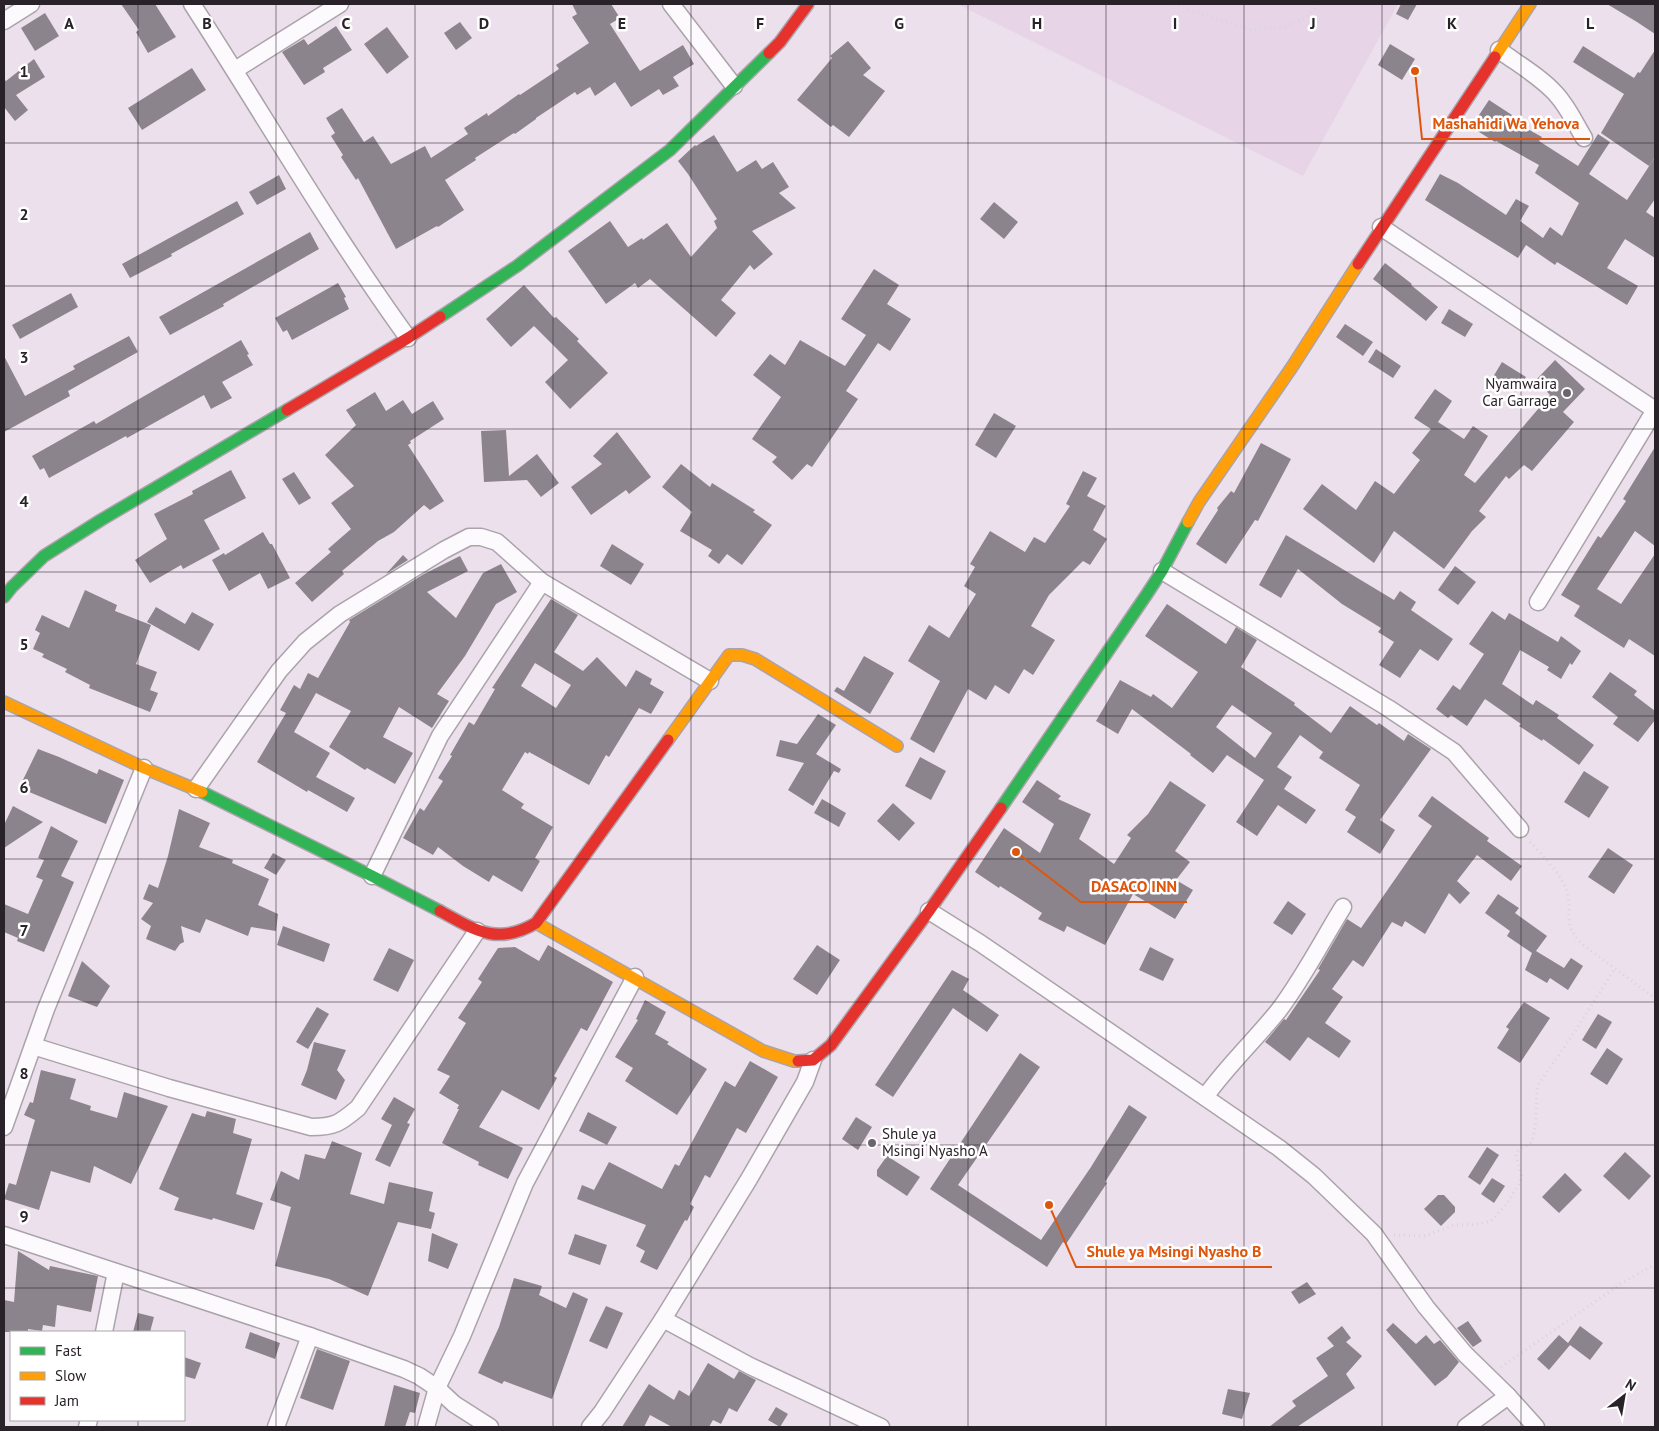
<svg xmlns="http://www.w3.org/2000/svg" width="1659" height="1431" viewBox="0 0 1659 1431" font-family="'PT Sans',sans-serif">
<rect width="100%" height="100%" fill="#ece0ec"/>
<polygon fill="#e7d4e7" points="957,4 1398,4 1303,176"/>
<g fill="#8c848d" fill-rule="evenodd">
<polygon points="121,4 155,4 176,37 148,53 136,32 139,30"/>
<polygon points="572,4 611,4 620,18 610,24 640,71 683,45 694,64 673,77 679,86 663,95 659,89 631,107 615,82 595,96 590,87 577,95 575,92 536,118 536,119 515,134 514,133 475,158 476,160 445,180 464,210 438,227 437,226 396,249 358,178 356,180 341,157 343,155 331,136 335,133 326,118 342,108 364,142 373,136 391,164 425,146 431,158 468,134 464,128 487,113 488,116 519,94 520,95 559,69 556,65 589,43 572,17 577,14"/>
<polygon points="1401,4 1417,4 1408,20 1396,14"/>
<polygon points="1607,4 1655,4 1655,34 1637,22"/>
<polygon points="45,13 59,36 35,51 21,28"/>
<polygon points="460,22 472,38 456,50 444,33"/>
<polygon points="336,26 352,50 323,68 325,72 304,85 282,52 304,39 308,45"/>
<polygon points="387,27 409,57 387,74 364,44"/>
<polygon points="848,41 871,68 863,75 885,91 849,137 833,125 831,127 797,100 832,58 830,56"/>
<polygon points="1390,44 1415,59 1402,80 1378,65"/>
<polygon points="1583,46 1634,78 1638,72 1640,73 1655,50 1655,157 1649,166 1601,133 1624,94 1573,62"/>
<polygon points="34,59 45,77 16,95 28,110 15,121 4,107 4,79 6,81"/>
<polygon points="192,68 206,90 142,130 128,108"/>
<polygon points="1489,100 1512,115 1510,119 1542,137 1539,141 1578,166 1598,134 1610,142 1589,174 1627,200 1655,157 1655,199 1646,212 1655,218 1655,258 1625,239 1607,268 1638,286 1627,305 1557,262 1555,265 1526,245 1518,258 1425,200 1440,174 1458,183 1506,215 1516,199 1529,206 1520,221 1543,238 1550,227 1562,236 1579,203 1535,173 1539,165 1496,141 1495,142 1471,127"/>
<polygon points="714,135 737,172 756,160 762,169 773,162 789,187 779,193 796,208 752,231 773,254 754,270 750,265 721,300 736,313 716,337 650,279 638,288 635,283 606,304 568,251 610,221 628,247 642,238 643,240 667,223 691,257 717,228 714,221 717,219 688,174 678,161 695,145 696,146"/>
<polygon points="279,175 286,189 257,205 249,192"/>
<polygon points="237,201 244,214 171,254 172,256 130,278 122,264"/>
<polygon points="994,202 1018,222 1004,239 980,219"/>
<polygon points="310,232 319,249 223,304 224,306 170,335 159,317"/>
<polygon points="1385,263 1412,284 1411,285 1438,307 1426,321 1373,279"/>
<polygon points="874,269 899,285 887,304 911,319 890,351 878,343 846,391 858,399 812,467 807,464 792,480 772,462 777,457 752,439 781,397 753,375 770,354 785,365 800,340 845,366 866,335 841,319"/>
<polygon points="338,283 346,297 344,298 349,309 292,340 287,330 283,332 275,318"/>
<polygon points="524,285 554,318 556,317 579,339 577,341 608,373 570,409 545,382 568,360 534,326 511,347 486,319"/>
<polygon points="71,293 78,307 20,339 12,325"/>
<polygon points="1449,309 1473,324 1465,337 1441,323"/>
<polygon points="1345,324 1373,342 1363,356 1336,337"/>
<polygon points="129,336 138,352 68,391 70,396 4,432 4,356 25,396 75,369 73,366"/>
<polygon points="241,340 249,354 247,355 253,365 222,382 232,398 211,409 204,395 127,438 126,436 49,478 44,468 40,470 32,456 94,421 96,424"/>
<polygon points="1376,349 1401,366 1393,378 1368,362"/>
<polygon points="1555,360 1585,389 1563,412 1574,422 1532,471 1524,465 1509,479 1506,476 1479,511 1486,517 1472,531 1444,569 1394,531 1374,563 1303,509 1322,484 1356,510 1375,481 1394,494 1420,460 1412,453 1431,429 1414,418 1435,389 1452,401 1438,422 1464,439 1473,426 1488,436 1464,475 1475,483 1550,395 1536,380"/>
<polygon points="1502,362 1526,377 1516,392 1493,377"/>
<polygon points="375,392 386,411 403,400 412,414 433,401 444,419 410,441 411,443 408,445 444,501 430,510 424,505 394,532 378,541 342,571 344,574 312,602 295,583 331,552 328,549 351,529 331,503 354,486 325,455 356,425 346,410"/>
<polygon points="994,413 1016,426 996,458 975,445"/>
<polygon points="506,430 509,476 537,454 559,483 541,497 527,480 484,482 481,431"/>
<polygon points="617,432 651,477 629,494 626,490 591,515 571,487 602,464 593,456"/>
<polygon points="1261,443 1291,459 1258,521 1255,520 1226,564 1196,544 1218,510 1217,508 1231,491 1234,493"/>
<polygon points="1655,447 1655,546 1635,531 1597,589 1621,604 1655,554 1655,656 1629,639 1624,648 1574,616 1580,606 1561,595 1598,536 1601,538 1626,501 1623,499"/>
<polygon points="681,464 710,487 712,483 755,510 753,512 772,525 742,565 727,554 719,564 708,556 712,550 680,531 692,512 662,487"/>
<polygon points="231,470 246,498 204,520 220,549 183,569 181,565 150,583 135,560 167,539 154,514 193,494 192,491"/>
<polygon points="1083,471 1097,478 1087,496 1106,506 1093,530 1107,539 1090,565 1083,561 1049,595 1031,626 1055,640 1033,675 1024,669 1009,694 995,685 986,700 968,689 934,753 910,739 940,681 908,661 929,625 949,638 976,594 964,586 975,567 970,564 990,531 1025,552 1034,537 1045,543 1070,506 1066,504"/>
<polygon points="294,472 311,498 299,505 282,479"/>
<polygon points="263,532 270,544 272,544 290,578 268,589 260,573 229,591 212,560 224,553 225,555"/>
<polygon points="1286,535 1394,600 1400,591 1416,602 1411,610 1453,639 1438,661 1420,649 1400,678 1379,665 1394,642 1378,632 1381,628 1342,604 1298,569 1281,598 1259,585"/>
<polygon points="612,544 644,564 631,585 600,566"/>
<polygon points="403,555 408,560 386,574"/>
<polygon points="460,556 468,571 427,592 456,618 483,573 501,564 517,592 496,604 465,656 437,694 449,701 432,728 399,707 383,737 413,753 395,784 367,768 365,770 329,747 351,711 316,693 294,732 330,753 316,777 355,798 347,812 308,790 307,792 257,762 286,713 280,710 294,685 300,689 308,673 318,678 350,622 349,620 424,574"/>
<polygon points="1455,566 1476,582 1458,605 1438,590"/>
<polygon points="85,590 117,605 115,611 151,625 136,664 157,672 150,690 158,693 150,712 89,688 90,685 65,672 67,669 42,657 44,654 33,649 40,633 35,630 42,615 69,628"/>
<path d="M551 599 578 615 554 652 583 671 597 657 626 687 636 670 652 679 650 684 664 692 651 714 639 708 609 757 606 755 589 785 529 752 528 754 525 752 502 790 524 804 521 808 553 827 535 858 540 861 522 892 493 875 489 882 463 866 438 847 433 855 403 838 420 808 424 811 443 781 438 778 452 756 450 755 469 722 474 725 495 689 492 688ZM535 663 571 685 556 708 521 686Z"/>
<path d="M1167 604 1226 644 1236 627 1257 640 1241 667 1295 703 1294 705 1331 733 1350 706 1377 725 1379 723 1404 741 1408 734 1431 749 1380 820 1395 830 1380 854 1347 832 1356 817 1345 810 1360 785 1319 758 1323 752 1300 735 1277 767 1292 777 1284 789 1316 810 1306 824 1278 805 1257 836 1236 822 1264 780 1227 755 1213 773 1190 755 1191 754 1132 709 1118 734 1096 721 1120 680 1151 697 1153 694 1172 708 1198 672 1145 636ZM1232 705 1272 733 1255 758 1216 727Z"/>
<polygon points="156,607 185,624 192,612 214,624 199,651 147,622"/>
<polygon points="1492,611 1505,620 1509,613 1558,642 1561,636 1581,651 1572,665 1570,663 1561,679 1547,670 1549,667 1520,650 1502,684 1533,705 1536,700 1559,715 1557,718 1594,745 1579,765 1543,739 1542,741 1519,726 1521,724 1485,699 1467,726 1451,715 1448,718 1436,709 1453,685 1460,690 1484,654 1469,644"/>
<polygon points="864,656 894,673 870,714 834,691 837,687 844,691"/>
<polygon points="1610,672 1637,691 1634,695 1655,711 1655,720 1638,742 1613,724 1618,717 1592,697"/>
<polygon points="818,714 836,725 816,754 841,769 839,773 834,771 813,806 788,790 804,763 776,756 780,740 797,744"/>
<polygon points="38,749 59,757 97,774 99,769 124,780 106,824 22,789 24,785 21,784"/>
<polygon points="920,757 946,771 931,800 905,786"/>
<polygon points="1584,771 1609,787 1589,818 1564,802"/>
<polygon points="1037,780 1061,796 1058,799 1091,814 1079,839 1114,864 1131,838 1127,835 1148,814 1170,781 1206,805 1175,851 1190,862 1176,880 1193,890 1175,919 1133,894 1105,945 1067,926 1064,932 1038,919 1042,913 1000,886 999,888 975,872 1004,828 1040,853 1054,824 1022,802"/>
<polygon points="1432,796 1489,838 1487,841 1522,866 1511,881 1477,855 1457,881 1470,893 1460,904 1449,893 1425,934 1405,921 1402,927 1392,922 1363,967 1353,960 1332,989 1343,997 1325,1023 1351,1041 1339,1058 1308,1037 1290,1061 1265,1042 1284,1019 1286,1020 1320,970 1318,969 1347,919 1361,928 1432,826 1418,816"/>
<polygon points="822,799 846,813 839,827 814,813"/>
<polygon points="893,803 915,823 899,841 877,821"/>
<polygon points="13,806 43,822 4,848 4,825"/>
<polygon points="179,809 210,823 199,847 233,860 232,863 269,879 258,905 278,914 276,931 251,927 248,936 206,919 200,933 181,926 184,942 180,944 175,951 146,939 151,926 141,919 153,903 143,899 149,884 158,888 168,856"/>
<polygon points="51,826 78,841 61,876 74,882 44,952 17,941 18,938 4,932 4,904 28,914 43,880 36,877 44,860 38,858"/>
<polygon points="1608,848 1633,865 1614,894 1588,877"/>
<polygon points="273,853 286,860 276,875 264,868"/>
<polygon points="1498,894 1519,908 1515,913 1547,936 1536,951 1564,968 1571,958 1583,966 1568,990 1550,978 1547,983 1525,970 1532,953 1507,936 1510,931 1485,913"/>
<polygon points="1288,901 1306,914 1292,935 1273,923"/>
<polygon points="283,926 330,944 324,962 277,945"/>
<polygon points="548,945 613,982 587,1031 581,1028 554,1076 557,1078 539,1110 502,1090 479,1127 523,1148 508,1179 478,1165 479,1162 442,1143 459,1109 457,1109 459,1105 439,1093 450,1076 437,1070 466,1023 458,1018 482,982 478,979 498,948 515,947 539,961"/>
<polygon points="817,945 840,960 817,995 793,979"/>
<polygon points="1150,947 1174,959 1163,981 1139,970"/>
<polygon points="389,948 414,960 398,992 373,980"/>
<polygon points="82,961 110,986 97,1007 68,996"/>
<polygon points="952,970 969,979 963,990 999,1015 987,1032 953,1008 893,1097 875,1085"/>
<polygon points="645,1000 666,1012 655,1034 669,1042 667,1044 707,1069 677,1115 625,1081 633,1068 615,1057 638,1020 636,1019"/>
<polygon points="1524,1002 1550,1018 1520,1063 1497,1048 1509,1029 1506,1027"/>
<polygon points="317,1007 329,1014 308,1049 296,1042"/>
<polygon points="1598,1014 1612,1022 1596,1049 1582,1040"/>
<polygon points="314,1042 346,1050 337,1070 345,1080 336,1100 301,1085 307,1070"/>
<polygon points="1607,1048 1623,1059 1607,1085 1590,1074"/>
<polygon points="1020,1053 1040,1067 958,1185 1041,1240 1091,1167 1129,1105 1147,1117 1105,1182 1107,1183 1066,1244 1063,1242 1047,1267 930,1189"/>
<polygon points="750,1061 778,1077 746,1133 737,1128 710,1178 705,1175 690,1204 694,1207 687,1221 685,1220 657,1270 640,1262 645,1251 636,1246 646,1225 577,1199 582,1185 594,1190 609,1162 662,1189 675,1164 679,1166 725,1081 735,1087"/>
<polygon points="41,1070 76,1079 70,1099 91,1106 90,1110 117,1118 124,1092 168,1106 131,1184 94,1166 90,1183 51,1171 39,1210 4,1199 9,1183 16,1185 35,1120 24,1115 30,1102 33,1103"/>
<polygon points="394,1097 415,1109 407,1123 410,1124 390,1167 375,1160 392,1125 381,1119"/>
<polygon points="207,1111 236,1119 233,1133 252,1139 236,1194 263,1203 254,1230 213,1218 212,1220 174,1210 179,1198 159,1189 192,1113 205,1117"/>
<polygon points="588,1112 617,1127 607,1145 579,1131"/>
<polygon points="856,1117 872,1127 858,1150 842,1139"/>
<polygon points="332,1141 362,1153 350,1194 384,1204 389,1182 433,1192 429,1211 435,1213 431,1229 398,1222 368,1296 329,1279 275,1266 291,1207 270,1200 281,1171 299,1180 305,1154 325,1159"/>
<polygon points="1487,1147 1499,1155 1480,1185 1468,1177"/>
<polygon points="1625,1152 1651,1176 1629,1200 1603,1176"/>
<polygon points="887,1156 920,1177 907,1196 877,1176 877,1170"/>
<polygon points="1565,1173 1582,1190 1559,1213 1542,1197"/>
<polygon points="1492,1178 1505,1186 1494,1203 1481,1194"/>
<polygon points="1438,1195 1444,1195 1455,1207 1455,1212 1441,1226 1424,1209"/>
<polygon points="432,1233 458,1244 448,1269 428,1261"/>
<polygon points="575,1234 607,1245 600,1265 568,1254"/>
<polygon points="18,1251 49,1270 50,1266 98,1276 91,1312 57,1305 55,1327 43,1325 42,1331 28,1329 28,1332 4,1332 4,1300 14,1302"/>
<polygon points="514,1278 542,1286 539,1295 566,1308 573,1292 588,1299 552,1399 504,1381 502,1384 478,1373 499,1327"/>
<polygon points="1307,1282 1316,1294 1299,1304 1291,1292"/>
<polygon points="606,1306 623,1313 607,1349 589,1341"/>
<polygon points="138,1313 154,1317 150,1332 133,1332"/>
<polygon points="1468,1321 1482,1341 1473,1347 1457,1328"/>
<polygon points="1393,1323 1416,1344 1426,1335 1434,1344 1440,1340 1459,1362 1447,1377 1435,1386 1386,1330"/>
<polygon points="1342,1326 1351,1338 1346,1342 1362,1356 1346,1374 1355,1388 1297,1427 1269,1427 1296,1406 1292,1401 1328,1376 1316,1358 1334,1346 1327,1338"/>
<polygon points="1580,1326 1603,1343 1590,1360 1570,1345 1549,1370 1537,1359 1559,1335 1568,1343"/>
<polygon points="250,1332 280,1343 275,1359 245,1348"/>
<polygon points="317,1349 350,1361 333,1410 300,1398"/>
<polygon points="184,1357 201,1363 195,1379 184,1376"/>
<polygon points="708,1363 734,1379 739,1371 756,1380 737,1412 729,1408 721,1424 713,1420 709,1427 672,1427 650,1415 644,1427 622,1427 649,1384 674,1400 679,1390 689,1396"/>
<polygon points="394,1385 420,1393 415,1413 410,1412 405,1427 384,1427"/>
<polygon points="1228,1389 1250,1393 1242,1419 1222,1414"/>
<polygon points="776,1407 788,1414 780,1427 768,1420"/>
</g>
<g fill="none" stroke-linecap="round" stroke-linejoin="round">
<defs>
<g id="street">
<path d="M192 4C264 115 330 230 408 338"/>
<polyline points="671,4 734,86"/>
<polyline points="4,21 31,4"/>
<path d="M1499 50C1518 64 1541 77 1556 94 1568 107 1575 123 1584 138"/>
<polyline points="235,70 340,4"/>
<polyline points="1381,227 1655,410"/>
<polyline points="1162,571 1388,708 1454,752 1520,829"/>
<polyline points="1538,602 1655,410"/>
<polyline points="196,789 279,671 305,642 340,614 444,550 469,537 481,537 497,542 542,582 710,681"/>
<polyline points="372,876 440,736 542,582"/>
<polyline points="929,911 980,943 1279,1148 1314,1176 1374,1234 1426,1307 1465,1354 1508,1396 1536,1427"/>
<path d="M33 1046 169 1088 311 1127C335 1127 340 1123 358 1108L477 931"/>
<path d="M1205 1097C1227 1066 1255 1040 1279 1010 1303 978 1322 941 1343 907"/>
<polyline points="4,1127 46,1009 144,768"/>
<polyline points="4,1235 310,1336 404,1369 419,1376 437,1388 454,1404 490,1427"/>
<polyline points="663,1319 750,1366 881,1427"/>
<polyline points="104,1332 116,1272"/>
<polyline points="87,1427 89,1420"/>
<polyline points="276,1427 310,1336"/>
<polyline points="426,1427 437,1388 462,1336 525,1183 635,977"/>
<polyline points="590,1427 602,1412 663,1319 749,1179 805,1082 813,1060"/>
<polyline points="1466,1427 1508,1396"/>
</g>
<g id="fast">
<polyline points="440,317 517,266 670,150 769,53"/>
<polyline points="4,597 12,587 44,556 101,520 287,410"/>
<polyline points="202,792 372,876 440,911"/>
<polyline points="1001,808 1147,594 1162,571 1188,522"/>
</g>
<g id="slow">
<polyline points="1495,57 1530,4"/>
<polyline points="1188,522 1199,502 1292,367 1358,264"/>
<polyline points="4,702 144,768 202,792"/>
<polyline points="668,740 729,655 742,655 755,659 897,746"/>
<polyline points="536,923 763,1051 794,1061 798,1061"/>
</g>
<g id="jam">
<polyline points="769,53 780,42 808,4"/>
<polyline points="1358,264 1495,57"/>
<polyline points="287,410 408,338 440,317"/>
<path d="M440 911C475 930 497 946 536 923L668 740"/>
<polyline points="798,1061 813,1060 831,1045 929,911 1001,808"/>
</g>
</defs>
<use href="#street" stroke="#aba3ab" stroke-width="19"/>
<use href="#fast" stroke="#aba3ab" stroke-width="14"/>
<use href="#slow" stroke="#aba3ab" stroke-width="14"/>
<use href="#jam" stroke="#aba3ab" stroke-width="14"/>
<g stroke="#d8d5d8" stroke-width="3" stroke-dasharray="1 4" stroke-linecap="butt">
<polyline points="1174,4 1252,30 1284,27 1305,18 1319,4"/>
<path d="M1530 842C1542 856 1561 873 1567 892 1574 916 1560 922 1583 945L1655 998"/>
<path d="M1394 1235 1425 1236 1454 1225 1478 1224 1491 1221 1506 1205 1520 1183 1521 1175 1516 1155C1520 1145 1527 1148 1531 1142 1538 1131 1535 1099 1538 1085L1576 1030 1615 968"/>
<polyline points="1501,1367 1619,1285 1655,1264"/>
</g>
<use href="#street" stroke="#fcfafc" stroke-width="16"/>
<use href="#fast" stroke="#30b455" stroke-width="11"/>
<use href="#slow" stroke="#ff9f0a" stroke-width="11"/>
<use href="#jam" stroke="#e5322d" stroke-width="11"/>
</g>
<path fill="none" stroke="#292229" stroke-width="1" stroke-opacity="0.55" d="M138 4V1332M276 4V1427M415 4V1427M553 4V1427M691 4V1427M830 4V1427M968 4V1427M1106 4V1427M1244 4V1427M1382 4V1427M1521 4V1427M4 143H1655M4 286H1655M4 429H1655M4 572H1655M4 716H1655M4 859H1655M4 1002H1655M4 1145H1655M4 1288H1655M138 1420V1427"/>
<g fill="#6d646d" stroke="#fff" stroke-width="2">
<circle cx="1567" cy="393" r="5"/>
<circle cx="872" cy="1143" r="5"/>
</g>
<g text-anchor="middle" stroke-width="5" stroke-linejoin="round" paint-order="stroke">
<g font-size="15" fill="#292229" stroke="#fff" text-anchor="end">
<text x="1557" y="389">Nyamwaira<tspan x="1557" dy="17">Car Garrage</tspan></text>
<text x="882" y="1139" text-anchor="start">Shule ya<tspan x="882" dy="17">Msingi Nyasho A</tspan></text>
</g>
</g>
<g font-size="16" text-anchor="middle" font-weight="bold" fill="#292229" stroke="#fff" stroke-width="5" stroke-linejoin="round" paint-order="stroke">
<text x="69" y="29">A</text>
<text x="207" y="29">B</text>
<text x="346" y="29">C</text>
<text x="484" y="29">D</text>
<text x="622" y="29">E</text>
<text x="760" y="29">F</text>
<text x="899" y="29">G</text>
<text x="1037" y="29">H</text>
<text x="1175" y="29">I</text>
<text x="1313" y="29">J</text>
<text x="1452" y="29">K</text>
<text x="1590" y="29">L</text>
<text x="24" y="77">1</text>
<text x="24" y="220">2</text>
<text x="24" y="363">3</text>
<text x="24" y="507">4</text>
<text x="24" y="650">5</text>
<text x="24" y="793">6</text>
<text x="24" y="936">7</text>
<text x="24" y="1079">8</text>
<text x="24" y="1222">9</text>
</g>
<path fill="none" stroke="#de560d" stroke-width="2" d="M1415 71L1422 139H1590M1016 852L1081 902H1187M1049 1205L1076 1267H1272"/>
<g fill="#de560d" stroke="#fff" stroke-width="2">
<circle cx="1415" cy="71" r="5"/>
<circle cx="1016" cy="852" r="5"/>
<circle cx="1049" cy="1205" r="5"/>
</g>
<g font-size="16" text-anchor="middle" font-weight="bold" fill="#de560d" stroke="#fff" stroke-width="5" stroke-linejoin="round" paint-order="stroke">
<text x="1506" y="129">Mashahidi Wa Yehova</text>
<text x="1134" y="892">DASACO INN</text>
<text x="1174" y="1257">Shule ya Msingi Nyasho B</text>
</g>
<rect width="1659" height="1431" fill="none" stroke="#292229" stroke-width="10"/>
<rect x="10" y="1331" width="175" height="90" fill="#ffffff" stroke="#a9a7a9"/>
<rect x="20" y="1347" width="25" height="8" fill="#30b455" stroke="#a9a7a9"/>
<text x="55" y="1356" font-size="15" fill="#292229">Fast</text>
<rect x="20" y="1372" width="25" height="8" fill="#ff9f0a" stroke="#a9a7a9"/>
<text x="55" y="1381" font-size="15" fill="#292229">Slow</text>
<rect x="20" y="1397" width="25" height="8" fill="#e5322d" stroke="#a9a7a9"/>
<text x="55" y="1406" font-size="15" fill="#292229">Jam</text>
<g transform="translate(1624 1396) rotate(31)" stroke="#ffffff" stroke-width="4" paint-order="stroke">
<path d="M0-4L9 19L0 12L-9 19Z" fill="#292229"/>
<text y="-8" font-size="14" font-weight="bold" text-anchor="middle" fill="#292229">N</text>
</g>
</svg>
